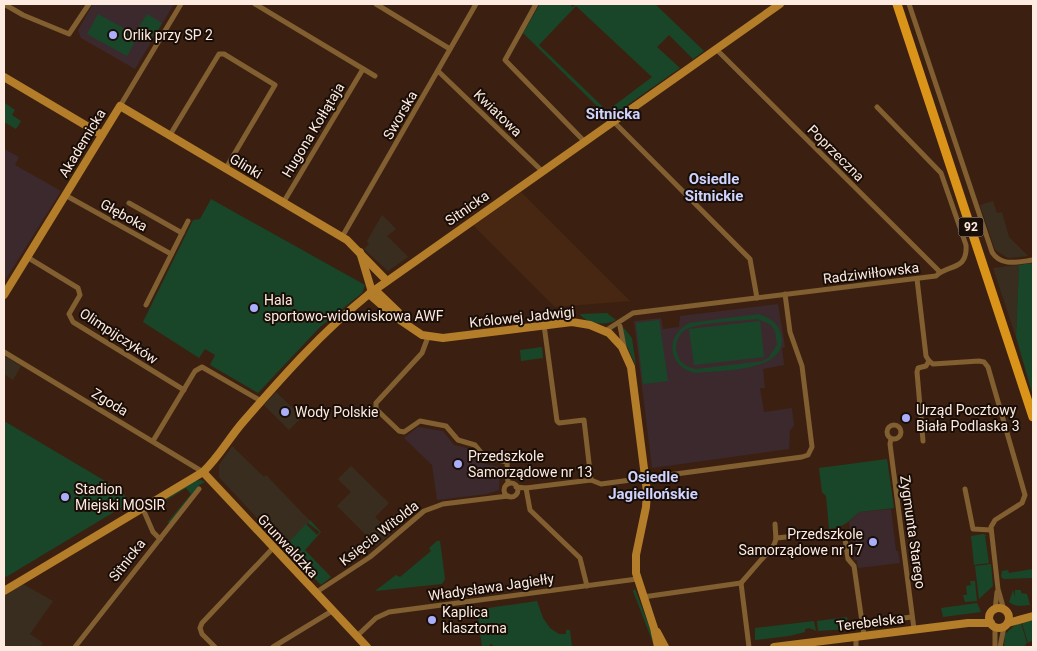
<svg xmlns="http://www.w3.org/2000/svg" width="1037" height="651" viewBox="0 0 1037 651" font-family="Roboto,sans-serif">
<rect width="100%" height="100%" fill="#3b2011"/>
<g fill="#392d1f">
<polygon points="993,201 997,213 1002,212 1009,237 1028,256 1008,258 995,250 980,205"/>
<polygon points="382,215 396,229 387,236 408,257 388,271 364,249 369,244 367,241"/>
<polygon points="1019,265 1016,337 993,268"/>
<polygon points="4,356 21,366 13,380 4,374"/>
<polygon points="276,392 302,417 289,430 264,405"/>
<polygon points="232,446 264,477 266,475 310,521 284,547 219,477 219,465"/>
<polygon points="351,466 389,503 375,517 391,533 377,546 337,506 351,492 338,479"/>
<polygon points="23,584 53,601 30,634 43,643 40,647 4,647 4,596"/>
</g>
<polygon fill="#472612" points="521,192 630,301 555,307 473,225"/>
<g fill="#3c292e">
<polygon points="93,4 174,4 135,69 81,38 78,30"/>
<polygon points="4,149 19,157 15,165 61,191 4,282"/>
<polygon points="778,304 785,347 782,348 784,365 763,369 765,388 760,388 764,412 792,408 794,426 790,430 789,449 652,468 634,321 661,318 663,329 679,327 680,316"/>
<polygon points="418,427 443,431 454,445 471,449 481,463 500,467 499,490 487,494 437,500 432,465 404,438"/>
<polygon points="891,509 896,551 898,551 900,563 858,568 857,560 854,560 849,522 859,512"/>
</g>
<g fill="#194628" fill-rule="evenodd">
<path d="M540 4H569L573 7 576 4H655L704 51 693 59 669 35 657 47 680 68 609 118 523 33ZM576 6 652 77 607 111 539 45Z"/>
<polygon points="98,14 138,36 127,56 87,34"/>
<polygon points="147,14 162,23 154,37 138,28"/>
<polygon points="5,103 15,110 12,115 21,121 16,129 4,122"/>
<polygon points="211,199 365,285 362,293 320,327 258,393 210,365 215,355 205,349 199,358 143,322 193,220 200,219"/>
<polygon points="1033,263 1033,396 1016,337 1019,265"/>
<path d="M607 313 616 320C606 326 586 324 580 314Z"/>
<path d="M759 314C770 318 778 323 781 334 790 373 720 370 696 373 668 367 664 337 689 323ZM758 319 771 325 775 331 777 345 769 357 763 361 696 369C687 367 679 363 677 353 674 343 679 331 689 328 706 322 740 321 758 319Z"/>
<polygon points="659,320 668,381 643,384 636,323"/>
<polygon points="760,321 764,357 694,365 689,329"/>
<polygon points="623,327 632,338 636,366 623,338"/>
<polygon points="542,347 543,358 521,361 520,350"/>
<polygon points="4,421 122,491 129,503 6,577 4,573"/>
<path d="M887 459 894 508 859 512C850 521 843 528 829 529L826 496 822 492 819 468Z"/>
<polygon points="201,480 205,482 199,485 171,522 167,523 191,494 186,488 148,512 151,508 195,481"/>
<polygon points="310,520 321,532 305,550 331,577 321,585 281,544 285,541 288,543 306,524 317,535 320,532 308,523"/>
<polygon points="983,534 987,536 985,536 989,563 974,565 971,536"/>
<polygon points="437,541 440,541 445,579 442,584 375,591 396,575 400,577 431,551 429,548"/>
<polygon points="991,564 993,586 979,599 975,566"/>
<polygon points="1033,569 1033,578 1004,579 1001,577 1002,571 1008,570 1009,573"/>
<polygon points="970,581 975,581 977,601 965,602 963,595 967,595 966,586 971,585"/>
<polygon points="635,589 652,634 653,643 633,591"/>
<path d="M1013 590 1015 597V590H1021V593L1027 594 1030 605C1022 606 1015 607 1009 602Z"/>
<polygon points="537,601 543,618 550,628 559,634 566,634 566,630 570,630 572,647 495,647 491,644 488,647 482,647 477,612 481,609"/>
<polygon points="977,603 981,612 943,617 941,608"/>
<polygon points="847,617 849,629 818,631 817,621"/>
<polygon points="1033,619 1033,640 1028,643 1021,620"/>
<polygon points="814,621 816,631 809,628 805,629 805,632 789,636 755,640 755,628"/>
<polygon points="1021,623 1027,643 1024,647 1004,647 1005,634 1015,625"/>
</g>
<g fill="none" stroke-linecap="round" stroke-linejoin="round">
<g stroke="#815f30" stroke-width="5">
<polyline points="4,4 23,15 69,34 89,4"/>
<polyline points="255,4 375,76"/>
<polyline points="376,4 450,49"/>
<polyline points="536,4 505,60 584,141"/>
<path d="M909 4 992 252C1001 267 1018 262 1033 260"/>
<polyline points="716,49 940,272"/>
<polyline points="438,71 542,171"/>
<polyline points="120,106 181,4"/>
<polyline points="613,121 750,259 757,298"/>
<polyline points="170,135 219,54 224,54 275,85 226,168"/>
<polyline points="65,195 171,254"/>
<polyline points="129,203 182,233"/>
<polyline points="283,203 363,69"/>
<polyline points="342,237 476,4"/>
<polyline points="27,257 78,288 80,295 69,314 73,322 184,390"/>
<polyline points="917,279 926,356 929,361"/>
<polyline points="146,305 188,221"/>
<polyline points="544,325 557,421 559,423 584,420 591,480"/>
<polyline points="620,326 624,347"/>
<path d="M605 331 633 313 936 276C948 264 968 271 966 245L941 173 877 107"/>
<polyline points="428,337 422,353 376,403 376,409 399,431 404,432 420,421 446,426 458,440 475,445 485,457 507,462 508,484"/>
<polyline points="4,352 203,472"/>
<polyline points="929,361 933,364 979,361 984,362 988,367 1025,495 1022,503 995,520 991,527 998,589 1004,610"/>
<circle cx="894" cy="432" r="7"/>
<polyline points="891,439 890,444 914,629"/>
<polyline points="153,441 195,371 202,367 261,401"/>
<polyline points="923,441 917,372 918,368 926,366 929,361"/>
<circle cx="511" cy="490" r="7"/>
<polyline points="516,487 526,488 591,480 601,484 802,457 808,455 812,447 802,366 790,332 785,294"/>
<polyline points="526,488 530,510 580,558 587,586"/>
<polyline points="965,489 973,529 991,530"/>
<polyline points="143,509 153,532 160,539"/>
<polyline points="776,538 786,537"/>
<polyline points="845,539 848,559 854,566 864,636"/>
<polyline points="741,583 774,545 776,539 775,524"/>
<polyline points="741,583 749,647"/>
<polyline points="315,593 370,557 424,511 443,504 508,496"/>
<polyline points="643,597 741,583"/>
<polyline points="995,610 997,592"/>
<polyline points="862,623 912,617"/>
<polyline points="357,636 376,618 389,612 637,579"/>
<polyline points="75,647 199,489"/>
<polyline points="215,647 202,634 200,628 202,623 273,548"/>
<polyline points="273,647 332,611"/>
<polyline points="856,647 856,637"/>
<polyline points="995,647 995,627"/>
<polyline points="1000,647 1004,627"/>
</g>
<g stroke="#b47d29" stroke-width="8">
<polyline points="4,77 102,135"/>
<polyline points="360,252 372,292"/>
<polyline points="375,290 398,312 403,321"/>
<polyline points="369,294 394,316 422,335 443,338 572,322 590,325 609,333 622,347 631,367 647,492 646,507 636,555 636,573 654,628 658,647"/>
<polyline points="4,295 120,106 347,240 387,281"/>
<polyline points="203,472 367,647"/>
<path d="M4 591 203 472C219 457 229 438 243 422 283 376 322 332 369 294L780 4"/>
<circle cx="999" cy="618" r="10"/>
<polyline points="1008,623 1033,616"/>
<polyline points="657,632 665,647"/>
<polyline points="774,647 968,623 991,623"/>
</g>
<polyline stroke="#db941a" stroke-width="9" points="897,4 1033,417"/>
</g>
<g fill="#abaffb" stroke="#190e07" stroke-width="2">
<circle cx="113" cy="35" r="5"/>
<circle cx="254" cy="308" r="5"/>
<circle cx="285" cy="412" r="5"/>
<circle cx="906" cy="418" r="5"/>
<circle cx="458" cy="464" r="5"/>
<circle cx="65" cy="497" r="5"/>
<circle cx="873" cy="542" r="5"/>
<circle cx="432" cy="620" r="5"/>
</g>
<g text-anchor="middle" stroke-width="4" stroke-linejoin="round" paint-order="stroke">
<rect fill="#190e07" stroke="#b9a89f" stroke-width="1" x="958.5" y="217.5" width="25" height="19" rx="4"/>
<g font-size="12" font-weight="bold" fill="#fdeae0">
<text x="971" y="231">92</text>
</g>
<g font-size="14" fill="#fdeae0" stroke="#190e07" text-anchor="start">
<text x="123" y="40">Orlik przy SP 2</text>
<text x="264" y="305">Hala<tspan x="264" dy="16">sportowo-widowiskowa AWF</tspan></text>
<text x="916" y="415">Urząd Pocztowy<tspan x="916" dy="16">Biała Podlaska 3</tspan></text>
<text x="295" y="417">Wody Polskie</text>
<text x="468" y="461">Przedszkole<tspan x="468" dy="16">Samorządowe nr 13</tspan></text>
<text x="75" y="494">Stadion<tspan x="75" dy="16">Miejski MOSIR</tspan></text>
<text x="863" y="539" text-anchor="end">Przedszkole<tspan x="863" dy="16">Samorządowe nr 17</tspan></text>
<text x="442" y="617">Kaplica<tspan x="442" dy="16">klasztorna</tspan></text>
</g>
<g font-size="14" fill="#fdeae0" stroke="#190e07">
<text transform="translate(498 113) rotate(44)" y="5">Kwiatowa</text>
<text transform="translate(400 115) rotate(-60)" y="5">Sworska</text>
<text transform="translate(313 130) rotate(-59)" y="5">Hugona Kołłątaja</text>
<text transform="translate(82 143) rotate(-59)" y="5">Akademicka</text>
<text transform="translate(836 153) rotate(45)" y="5">Poprzeczna</text>
<text transform="translate(246 166) rotate(31)" y="5">Glinki</text>
<text transform="translate(467 208) rotate(-35)" y="5">Sitnicka</text>
<text transform="translate(124 215) rotate(29)" y="5">Głęboka</text>
<text transform="translate(871 273) rotate(-7)" y="5">Radziwiłłowska</text>
<text transform="translate(522 317) rotate(-6)" y="5">Królowej Jadwigi</text>
<text transform="translate(119 336) rotate(33)" y="5">Olimpijczyków</text>
<text transform="translate(110 402) rotate(31)" y="5">Zgoda</text>
<text transform="translate(913 532) rotate(82)" y="5">Zygmunta Starego</text>
<text transform="translate(379 533) rotate(-38)" y="5">Księcia Witolda</text>
<text transform="translate(288 546) rotate(47)" y="5">Grunwaldzka</text>
<text transform="translate(127 560) rotate(-52)" y="5">Sitnicka</text>
<text transform="translate(491 587) rotate(-8)" y="5">Władysława Jagiełły</text>
<text transform="translate(870 622) rotate(-7)" y="5">Terebelska</text>
</g>
<g font-size="15" font-weight="bold" fill="#cfd3ff" stroke="#190e07">
<text x="613" y="119">Sitnicka</text>
<text x="714" y="184">Osiedle<tspan x="714" dy="17">Sitnickie</tspan></text>
<text x="653" y="482">Osiedle<tspan x="653" dy="17">Jagiellońskie</tspan></text>
</g>
</g>
<rect width="1037" height="651" fill="none" stroke="#fdeae0" stroke-width="10"/>
</svg>
